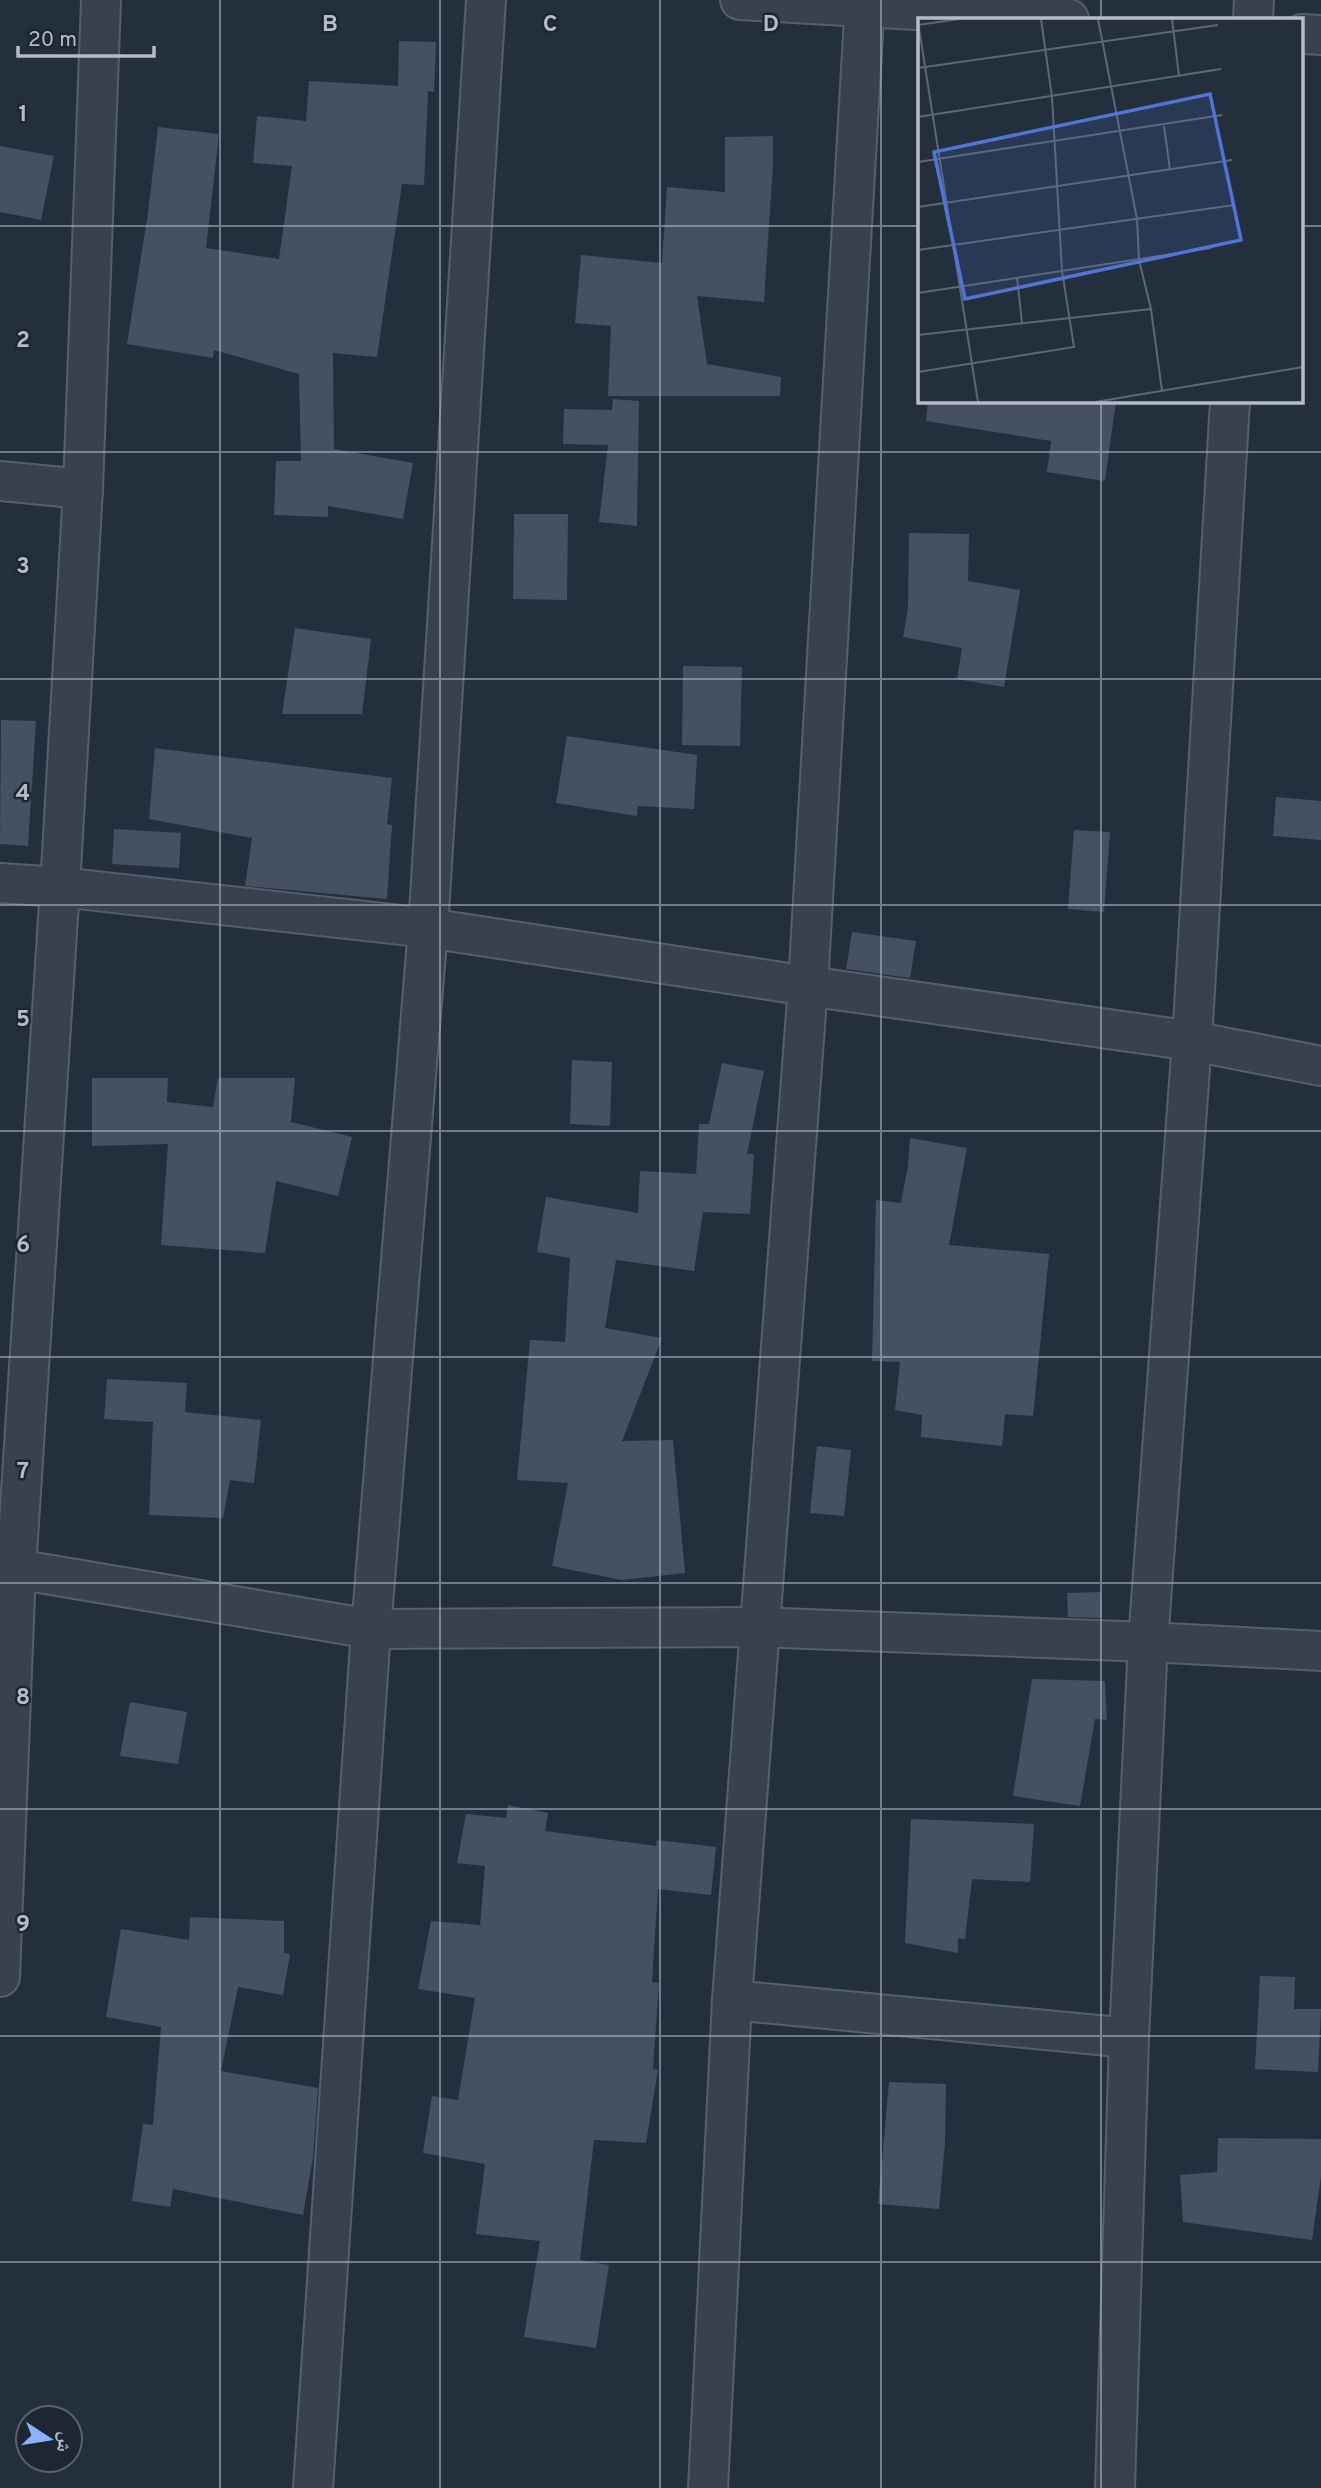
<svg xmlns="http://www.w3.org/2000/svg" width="1321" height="2488" viewBox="0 0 1321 2488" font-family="Overpass,'Noto Naskh Arabic',sans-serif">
<rect width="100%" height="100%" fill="#242f3e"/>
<g fill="#455162">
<polygon points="399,41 436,42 434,92 428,91 424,185 402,184 377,357 333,353 334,449 413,463 403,519 328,506 328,517 274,515 276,461 301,461 299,374 214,350 213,358 127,344 148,213 158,127 219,134 206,248 279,259 292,166 253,163 257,116 306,121 309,81 398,86"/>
<polygon points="773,136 773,164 764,302 697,296 707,364 781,377 780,396 608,396 611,326 575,323 581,255 662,263 667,187 725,192 725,137"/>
<polygon points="0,146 54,156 41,220 0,212"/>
<polygon points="613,399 639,401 637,526 599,522 608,445 563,444 564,409 612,410"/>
<polygon points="928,401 1116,401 1105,481 1047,472 1051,441 926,421"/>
<polygon points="514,514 568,514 567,600 513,599"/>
<polygon points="909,533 969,534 968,581 1020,590 1004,687 957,679 962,648 903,637 908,608"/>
<polygon points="295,628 371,639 362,714 282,714"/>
<polygon points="683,666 742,667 740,746 682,745"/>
<polygon points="1,720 36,721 28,846 0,844"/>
<polygon points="567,736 697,755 694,809 638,806 637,816 556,803"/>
<polygon points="155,748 392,778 387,824 392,825 387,899 245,886 252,838 149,819"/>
<polygon points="1276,797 1321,801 1321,840 1273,836"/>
<polygon points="114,829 181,833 179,868 112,864"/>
<polygon points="1074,830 1110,832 1104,912 1068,909"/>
<polygon points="852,932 916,941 910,978 846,969"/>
<polygon points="572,1060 612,1062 610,1126 570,1124"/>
<polygon points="722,1063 764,1071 747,1154 754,1154 750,1214 703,1212 694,1271 616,1260 605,1328 662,1338 622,1441 673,1440 685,1573 622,1580 552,1566 568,1483 517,1480 530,1340 565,1342 570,1258 537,1252 546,1197 638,1213 640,1171 696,1174 699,1124 709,1124"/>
<polygon points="92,1078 168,1078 167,1102 213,1107 218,1078 295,1078 291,1122 352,1137 338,1196 276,1181 265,1253 161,1245 168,1144 92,1146"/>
<polygon points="910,1138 967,1148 949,1245 1049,1254 1033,1416 1005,1414 1002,1446 921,1437 922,1415 895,1410 900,1362 872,1361 876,1200 901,1203 908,1166"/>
<polygon points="107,1379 187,1383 185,1412 261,1420 254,1483 230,1480 223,1518 149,1515 153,1422 104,1419"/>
<polygon points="817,1446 851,1450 844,1516 810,1513"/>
<polygon points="1101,1592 1102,1618 1068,1617 1067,1593"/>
<polygon points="1032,1679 1105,1681 1107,1720 1095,1719 1080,1806 1013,1796"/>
<polygon points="130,1702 187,1712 178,1764 120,1756"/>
<polygon points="508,1805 548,1813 545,1831 656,1846 657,1840 716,1847 711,1895 658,1889 652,1982 659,1983 653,2069 658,2070 646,2143 594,2140 580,2260 609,2265 596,2348 524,2337 540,2241 476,2234 485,2164 423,2153 432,2096 458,2100 475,1998 418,1989 431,1921 480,1925 485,1866 457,1863 466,1814 506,1818"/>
<polygon points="911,1819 1034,1824 1030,1882 972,1879 965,1939 958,1938 958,1953 905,1943"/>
<polygon points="190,1917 284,1921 284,1953 290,1954 283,1995 238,1987 221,2071 318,2088 313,2157 303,2215 173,2189 170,2207 132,2201 143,2124 153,2125 161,2027 106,2017 121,1929 189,1940"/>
<polygon points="1260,1976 1295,1977 1294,2009 1321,2009 1318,2072 1255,2069"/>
<polygon points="889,2082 946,2084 945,2142 939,2209 878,2204"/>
<polygon points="1218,2138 1321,2139 1321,2176 1312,2240 1183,2222 1180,2175 1217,2172"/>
</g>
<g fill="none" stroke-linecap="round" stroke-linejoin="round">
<defs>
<g id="minor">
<polyline points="740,0 1069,19"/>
<polyline points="1253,19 1254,0"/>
<polyline points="1302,34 1321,35"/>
<polyline points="0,481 83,489"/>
<polyline points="0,883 60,887 428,928 808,986 1192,1041 1321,1066"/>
<polyline points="0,1569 16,1569 371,1629 758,1627 1148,1642 1321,1651"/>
<polyline points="0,1977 16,1569 60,887 83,489 101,0"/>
<polyline points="732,2000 1129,2038"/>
<polyline points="313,2488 371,1629 428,928 486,0"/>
<polyline points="708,2488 732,2000 808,986 865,0"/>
<polyline points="1115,2488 1129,2038 1148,1642 1192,1041 1230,401"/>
</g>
</defs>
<use href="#minor" stroke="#565f6c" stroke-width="42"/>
<use href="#minor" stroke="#38414e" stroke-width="38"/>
</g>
<path fill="none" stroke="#b4bcc9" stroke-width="2" stroke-opacity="0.55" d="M220 0V2488M440 0V2488M660 0V2488M881 0V2488M1101 0V19M0 226H920M1302 226H1321M1101 401V2488M0 452H1321M0 679H1321M0 905H1321M0 1131H1321M0 1357H1321M0 1583H1321M0 1809H1321M0 2036H1321M0 2262H1321"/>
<g transform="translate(918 18)">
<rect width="385" height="385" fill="#242f3e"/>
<path fill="none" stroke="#5e6776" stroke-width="2" d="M180 1 219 201 221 242 233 291 244 373M254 1 261 58M0 4 60 384M0 7 41 1M0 50 300 7M0 99 303 51M246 108 252 152M0 144 304 97M0 189 314 142M0 232 316 187M99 260 104 305M0 275 293 230M0 317 233 291M0 354 156 329 144 253 134 79 123 1M177 384 385 349"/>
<path fill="#5274d3" fill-opacity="0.15" stroke="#5274d3" stroke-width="3.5" d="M292 76 323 222 47 281 16 134Z"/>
<rect width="385" height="385" fill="none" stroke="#b4bcc9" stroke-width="3.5"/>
</g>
<g font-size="23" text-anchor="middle" font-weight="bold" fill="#b4bcc9" stroke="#1d2633" stroke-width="5" stroke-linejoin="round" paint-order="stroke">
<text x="330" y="31">B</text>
<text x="550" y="31">C</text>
<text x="771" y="31">D</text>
<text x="23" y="121">1</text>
<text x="23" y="347">2</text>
<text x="23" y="573">3</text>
<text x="23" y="800">4</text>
<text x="23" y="1026">5</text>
<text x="23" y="1252">6</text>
<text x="23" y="1478">7</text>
<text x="23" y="1704">8</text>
<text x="23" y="1931">9</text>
</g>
<g transform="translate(49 2439) rotate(102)"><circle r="33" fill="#1d2633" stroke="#59626f" stroke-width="2"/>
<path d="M0-5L12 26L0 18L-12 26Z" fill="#8ab4f8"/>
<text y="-10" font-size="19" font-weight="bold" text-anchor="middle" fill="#b4bcc9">ش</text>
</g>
<path d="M18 46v10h136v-10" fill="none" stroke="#b4bcc9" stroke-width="3.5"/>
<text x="28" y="46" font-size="21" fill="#b4bcc9" stroke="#1d2633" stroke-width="5" paint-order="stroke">20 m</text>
</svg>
